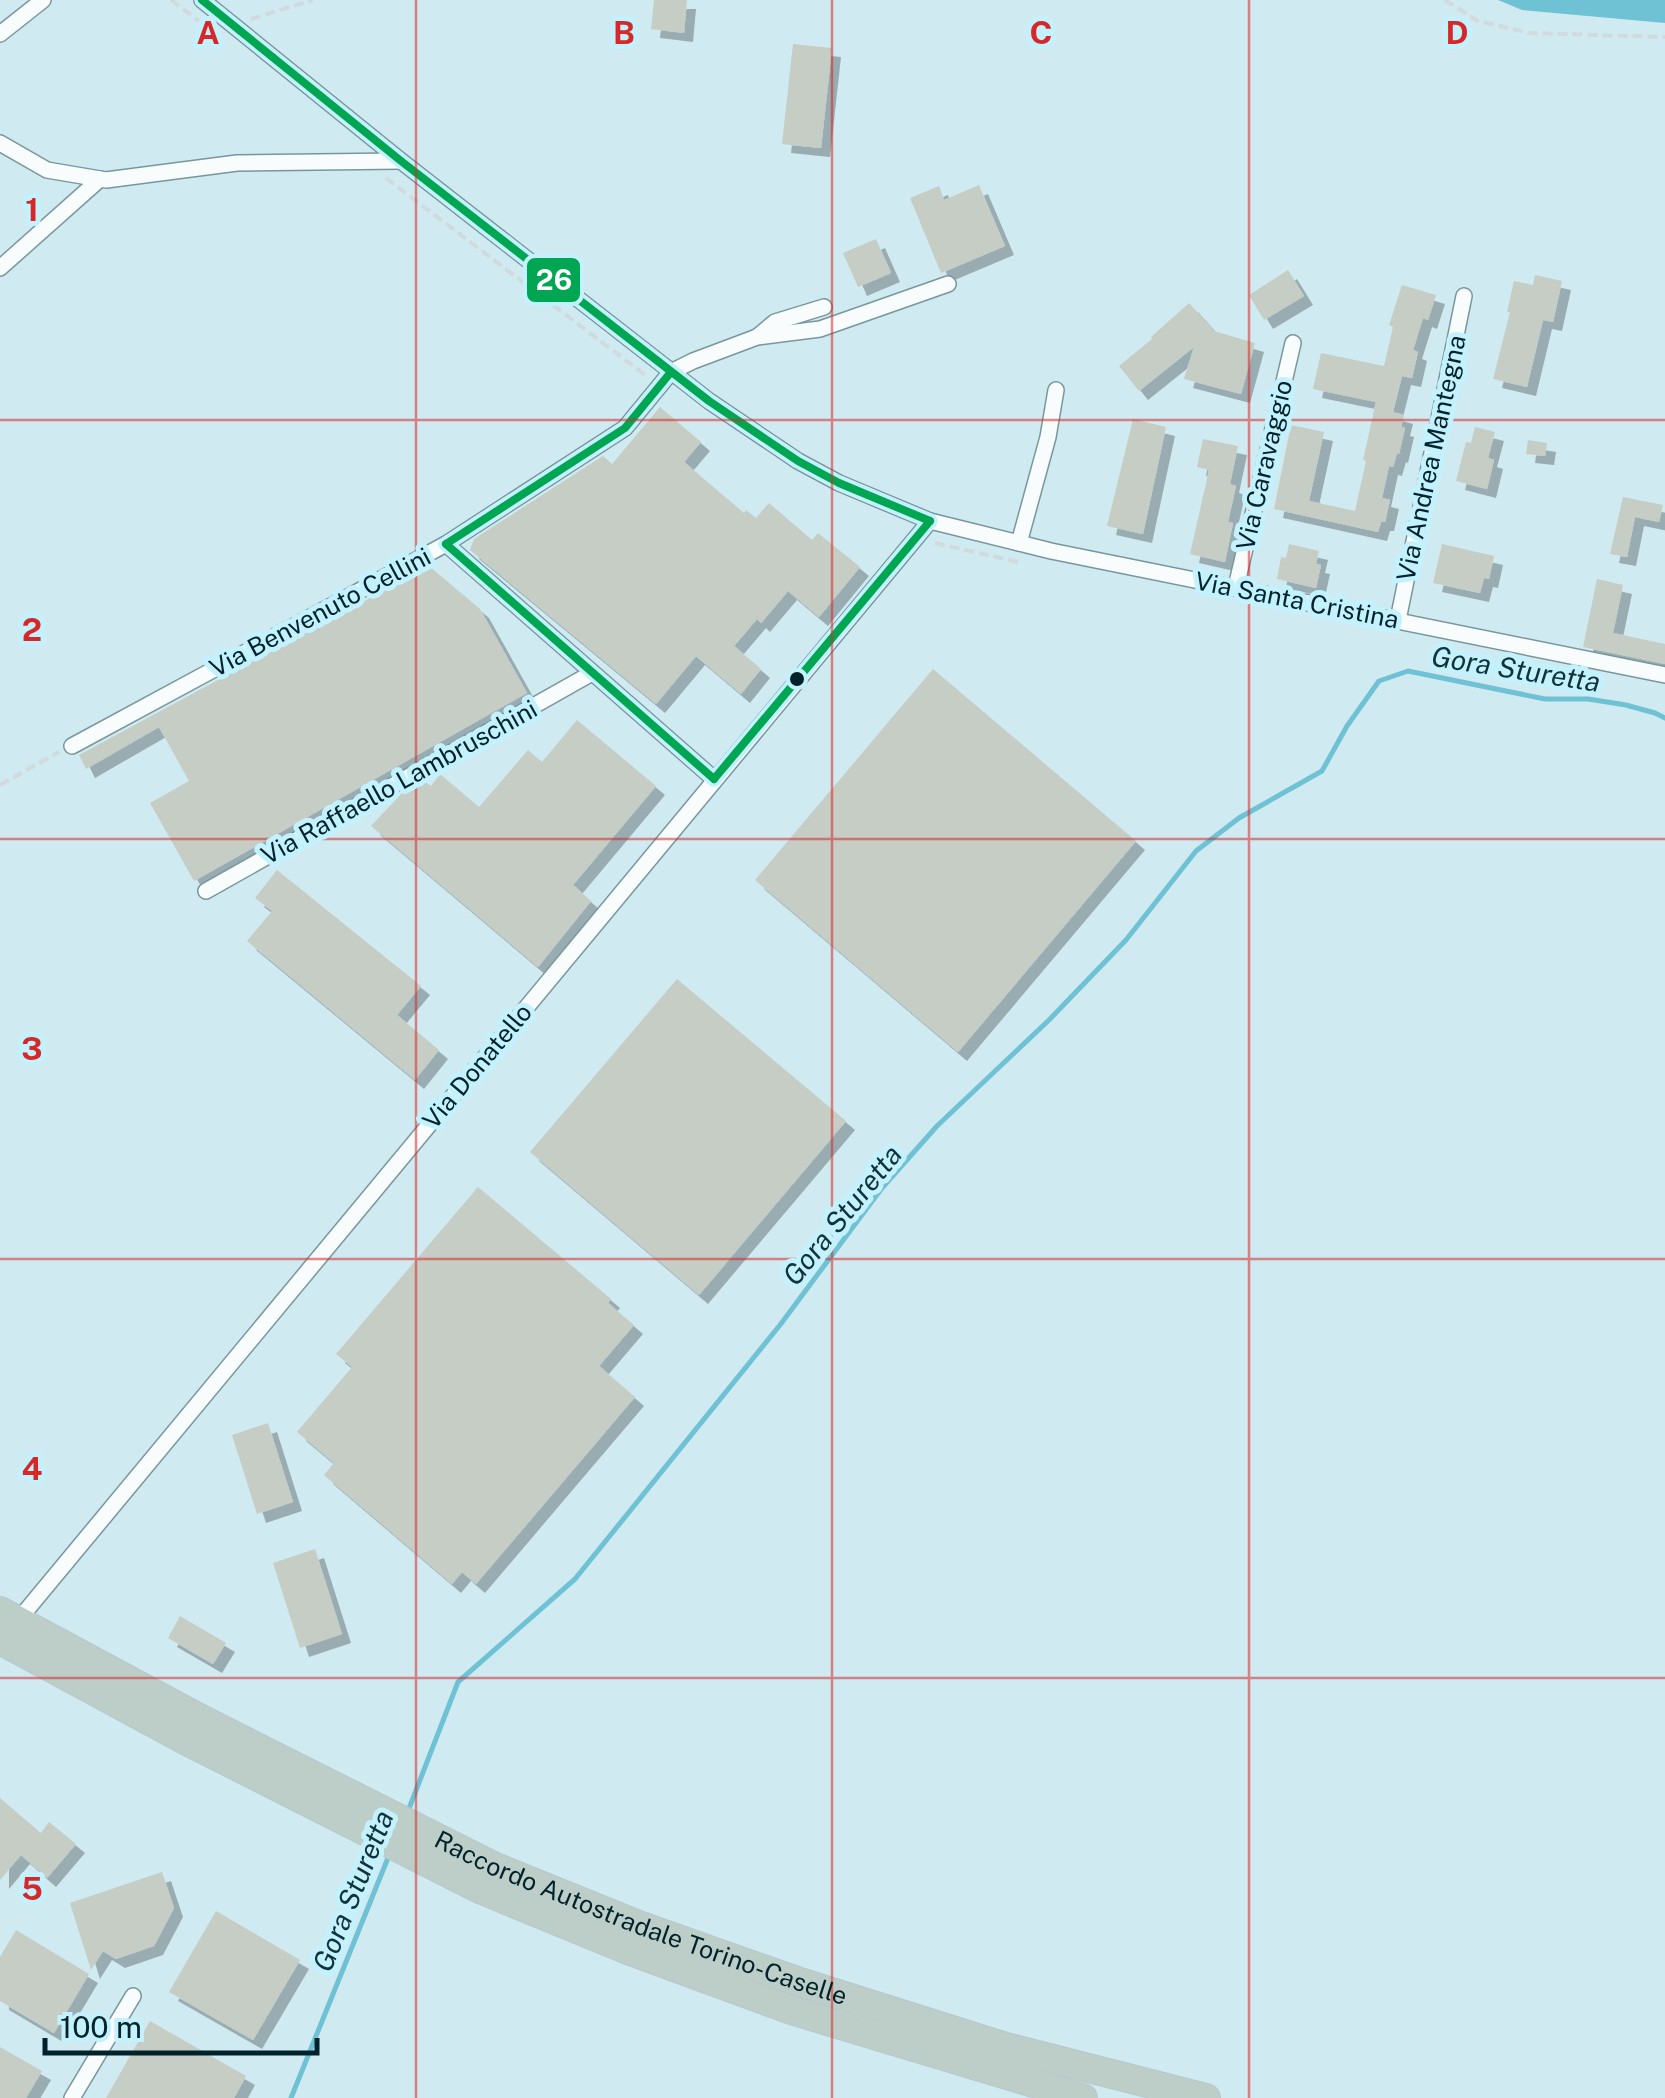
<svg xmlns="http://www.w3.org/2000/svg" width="1665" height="2098" viewBox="0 0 1665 2098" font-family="'Public Sans',sans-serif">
<defs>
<filter id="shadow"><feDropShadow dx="9" dy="9" stdDeviation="0" flood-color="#0004"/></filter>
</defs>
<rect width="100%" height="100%" fill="#d0eaf1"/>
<polygon fill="#6fc1d4" points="1498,0 1665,0 1665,23 1522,10"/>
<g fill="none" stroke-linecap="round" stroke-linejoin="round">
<g stroke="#6fc1d4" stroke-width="5">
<polyline points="408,1811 458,1682 575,1579 780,1325 882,1188 937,1126 1049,1020 1126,940 1196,851 1239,818 1322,771 1347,726 1379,681 1408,671 1545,699 1588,699 1626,705 1655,713 1665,718"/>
<polyline points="291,2098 390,1853"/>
</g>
</g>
<g fill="#c5cdc4" filter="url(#shadow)">
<polygon points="654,0 687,0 684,33 651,29"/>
<polygon points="793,44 832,48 821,148 782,144"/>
<polygon points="979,185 1005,246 941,273 910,198 939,186 944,200"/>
<polygon points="876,239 891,273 858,287 843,253"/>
<polygon points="1288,270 1304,296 1264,320 1249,295"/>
<polygon points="1535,275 1562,281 1553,322 1543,320 1527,387 1493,379 1510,312 1507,312 1514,281 1533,285"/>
<polygon points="1402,285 1436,295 1428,320 1423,318 1413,350 1418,352 1412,378 1402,376 1393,412 1404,415 1401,427 1405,428 1399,454 1397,453 1393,467 1389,466 1382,498 1390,500 1385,522 1381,522 1378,532 1274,509 1291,425 1324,432 1309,501 1355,511 1366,461 1363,460 1376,402 1313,389 1321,353 1384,366 1393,327 1389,325"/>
<polygon points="1189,303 1214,331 1255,343 1241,394 1184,379 1194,347 1139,391 1119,366 1152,339 1151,337"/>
<polygon points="660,407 701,442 684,462 744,513 746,510 756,518 769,503 812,540 818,533 860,567 819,617 788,591 761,623 757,619 734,646 761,669 741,694 696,656 656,704 470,550 474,539 595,461 603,456 612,464"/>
<polygon points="1133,419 1166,427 1143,534 1107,526"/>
<polygon points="1475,427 1495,432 1488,458 1494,460 1487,489 1456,481 1466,442 1471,443"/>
<polygon points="1203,439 1238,446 1230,484 1236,486 1228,522 1233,523 1225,562 1190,554 1209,470 1197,467"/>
<polygon points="1528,440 1547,443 1545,456 1526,454"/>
<polygon points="1623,497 1663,505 1659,522 1635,517 1627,557 1610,554"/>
<polygon points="1289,544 1319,551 1316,564 1321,565 1316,588 1277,579 1281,557 1286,558"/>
<polygon points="1442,544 1494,556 1489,579 1484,578 1480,593 1433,583"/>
<polygon points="429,566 480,609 527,693 194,881 150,803 189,781 159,727 86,769 79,755"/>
<polygon points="1597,579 1623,585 1613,633 1665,644 1665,664 1583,647"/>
<polygon points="933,669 1136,841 958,1052 755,880"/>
<polygon points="577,720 656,786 573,885 591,901 538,967 371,826 402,793 424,781 431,786 440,774 479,807 528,750 542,762"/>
<polygon points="277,870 421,986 397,1015 439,1050 415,1080 247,941 272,911 255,898"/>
<polygon points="677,979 846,1121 699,1295 530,1152"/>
<polygon points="478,1187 611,1299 608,1303 634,1325 599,1366 635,1397 476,1584 462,1572 452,1584 324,1475 334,1463 297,1432 352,1367 336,1354"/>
<polygon points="268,1423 293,1502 257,1514 232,1435"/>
<polygon points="315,1549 342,1634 300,1648 273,1563"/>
<polygon points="180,1616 226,1643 213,1664 168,1638"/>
<polygon points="0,1798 41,1833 49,1822 76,1844 47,1878 21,1855 0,1880"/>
<polygon points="162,1872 174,1908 154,1946 116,1959 103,1951 91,1970 70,1903"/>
<polygon points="216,1911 300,1960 253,2040 169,1992"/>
<polygon points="16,1930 89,1974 54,2033 0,2001 0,1957"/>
<polygon points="150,2021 246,2076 234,2098 106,2098"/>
<polygon points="0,2047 42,2071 26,2098 0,2098"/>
</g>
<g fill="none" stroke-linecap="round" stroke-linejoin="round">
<defs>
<g id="street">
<polyline points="202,0 401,161 709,401 798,461 839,483 930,521 1051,551 1665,675"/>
<polyline points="0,34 43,0"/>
<polyline points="0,143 47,170 106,180 237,163 401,161"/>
<polyline points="0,268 100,179"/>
<polyline points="757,337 775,322 824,307"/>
<polyline points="1019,543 1048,437 1056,390"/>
<polyline points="446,544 714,779"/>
<polyline points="1236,587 1293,343"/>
<polyline points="1398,620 1464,296"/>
<polyline points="72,746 446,544 625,428 671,372 693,361 757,337 820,329 948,284"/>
<polyline points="206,891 592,673"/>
<polyline points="25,1612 930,521"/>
<polyline points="72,2098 133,1996"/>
</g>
<g id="highway">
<path id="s1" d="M0 1611 197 1717 493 1866 641 1926 797 1981 1006 2047 1206 2098"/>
<polyline points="0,1640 185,1740 482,1890 630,1951 791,2010 1083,2098"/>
</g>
</defs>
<use href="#street" stroke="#78979d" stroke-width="18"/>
<use href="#highway" stroke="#b7c8cc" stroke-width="30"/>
<g stroke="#d1dadc" stroke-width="4" stroke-dasharray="10 5" stroke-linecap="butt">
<polyline points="171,0 199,21"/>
<polyline points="1445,0 1478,21 1530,33 1665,37"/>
<polyline points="251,19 313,0"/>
<polyline points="386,178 645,375"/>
<polyline points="935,543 1018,562"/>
<polyline points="0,785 59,752"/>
</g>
<use href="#street" stroke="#f8fcfd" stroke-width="15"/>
<use href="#highway" stroke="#bdcec8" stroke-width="28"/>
<defs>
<g id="bus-1">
<polyline points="202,0 401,161 709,401 798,461 839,483 930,521"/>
<polyline points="446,544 714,779"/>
<polyline points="446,544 625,428 671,372"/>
<polyline points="714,779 930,521"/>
</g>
</defs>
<use href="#bus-1" stroke="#c3f2fe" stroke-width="15"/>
<use href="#bus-1" stroke="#00a651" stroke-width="8"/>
</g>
<path fill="none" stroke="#d62828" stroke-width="2.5" stroke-opacity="0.55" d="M416 0V2098M832 0V2098M1249 0V2098M0 420H1665M0 839H1665M0 1259H1665M0 1678H1665"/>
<circle fill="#00232b" stroke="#c3f2fe" stroke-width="4" cx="797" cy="679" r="9"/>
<g text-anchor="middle" stroke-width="10" stroke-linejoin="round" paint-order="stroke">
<g font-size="25" fill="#00232b" stroke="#c3f2fe">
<text transform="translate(1431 458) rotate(-78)" y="9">Via Andrea Mantegna</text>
<text transform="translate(1264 465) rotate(-77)" y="9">Via Caravaggio</text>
<text transform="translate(1297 600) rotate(11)" y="9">Via Santa Cristina</text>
<text transform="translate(320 612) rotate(-28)" y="9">Via Benvenuto Cellini</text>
<text transform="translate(399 782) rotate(-29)" y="9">Via Raffaello Lambruschini</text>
<text transform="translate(477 1066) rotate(-50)" y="9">Via Donatello</text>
<text dy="9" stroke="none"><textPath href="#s1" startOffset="712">Raccordo Autostradale Torino-Caselle</textPath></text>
</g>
<g font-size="28" font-style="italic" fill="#12323a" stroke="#c3f2fe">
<text transform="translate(1516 669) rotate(9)" y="10">Gora Sturetta</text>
<text transform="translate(842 1215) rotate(-51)" y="10">Gora Sturetta</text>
<text transform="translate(353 1891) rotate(-68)" y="10">Gora Sturetta</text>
</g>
</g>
<g font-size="32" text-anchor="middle" font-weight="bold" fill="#d62828" stroke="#c3f2fe" stroke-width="10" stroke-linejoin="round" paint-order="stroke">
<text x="208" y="44">A</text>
<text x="624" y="44">B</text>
<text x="1041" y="44">C</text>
<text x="1457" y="44">D</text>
<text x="32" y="221">1</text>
<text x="32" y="641">2</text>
<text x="32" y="1060">3</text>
<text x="32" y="1480">4</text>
<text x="32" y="1900">5</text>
</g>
<rect stroke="#c3f2fe" stroke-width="4" x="525" y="256" width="57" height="48" rx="10" fill="#00a651"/>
<g font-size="28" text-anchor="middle" font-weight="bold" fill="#fff">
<text x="554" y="290">26</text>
</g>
<path d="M45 2038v15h272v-15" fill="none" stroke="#00232b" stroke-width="5"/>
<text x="60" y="2038" font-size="30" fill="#00232b" stroke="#c3f2fe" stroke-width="8" paint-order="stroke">100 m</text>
</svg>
